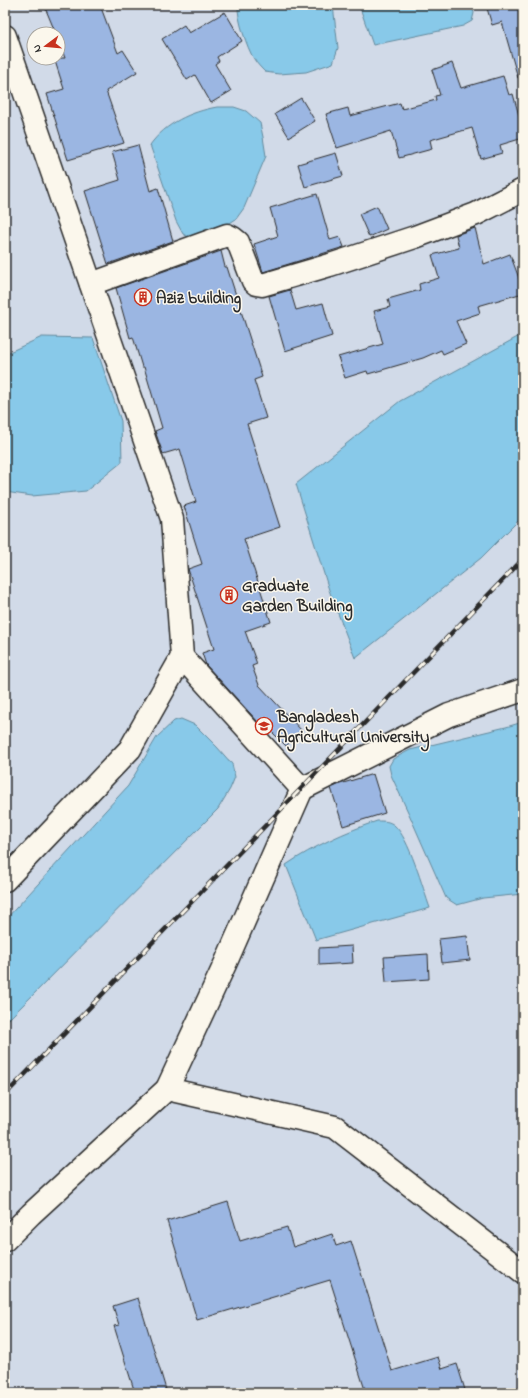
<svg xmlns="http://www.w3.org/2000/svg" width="528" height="1398" viewBox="0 0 528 1398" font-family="'Indie Flower',sans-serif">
<rect width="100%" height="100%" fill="#e8eaea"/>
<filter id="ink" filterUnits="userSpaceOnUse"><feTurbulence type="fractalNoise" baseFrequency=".025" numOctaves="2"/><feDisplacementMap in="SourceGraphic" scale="8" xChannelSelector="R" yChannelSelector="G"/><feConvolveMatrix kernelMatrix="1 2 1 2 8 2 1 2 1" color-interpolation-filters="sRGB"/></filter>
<g filter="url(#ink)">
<path fill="#d1dae8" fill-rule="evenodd" d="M5 5H523V1393H5ZM34 34H58V58H34Z"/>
<g fill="#88c9e9" stroke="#638a9d">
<path d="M238 5H333L338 48 333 63 306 72 279 74 265 72C261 68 257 64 254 59 247 48 237 18 238 5Z"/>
<polygon points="359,5 472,5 474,13 472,21 463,26 373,45"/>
<path d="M217 107H234L246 111 260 123 263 137 266 156 244 208 236 219 222 228 194 240 183 234 176 221 150 145C166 123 190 112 217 107Z"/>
<polygon points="523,334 523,516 481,558 355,658 329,590 296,484 400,401"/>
<polygon points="42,337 93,338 121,421 122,462 86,491 32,496 5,492 5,354"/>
<polygon points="181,719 195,725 217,747 232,764 235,777 230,789 218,809 5,1023 5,920 128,786 157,737 174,721"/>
<polygon points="523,722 523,894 483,898 457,905 446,898 409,814 391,775 389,766 393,759 410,750 506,727"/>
<path d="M377 821C384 821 389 821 394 825 409 837 423 889 430 908L316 940 286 865C314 846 345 832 377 821Z"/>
</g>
<g fill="#9bb6e2" stroke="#2b2b2b">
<polygon points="44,5 100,5 118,53 123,50 137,72 106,91 124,143 68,160 47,94 64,89 54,58 65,58 58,40 58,34 56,34"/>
<polygon points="486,5 523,5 523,77 518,78 502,22 492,25"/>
<polygon points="225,12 242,41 217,57 219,61 215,64 231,91 211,103 195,75 187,80 162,39 184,25 189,33"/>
<polygon points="452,63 461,88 503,76 509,95 513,94 523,130 523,138 500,145 502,153 481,159 472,128 430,140 432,149 399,158 391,131 337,148 326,114 348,108 350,116 400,103 402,109 436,100 435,96 440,95 432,70"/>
<polygon points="301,98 315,121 289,137 275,114"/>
<polygon points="138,145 150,191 158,188 173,241 108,264 85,191 120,180 112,152"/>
<polygon points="336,153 343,176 305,187 298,164"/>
<polygon points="317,194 330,240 340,237 344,247 263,272 254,244 278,236 270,208"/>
<polygon points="377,206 387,229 369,237 359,214"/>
<polygon points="475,228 484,264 510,254 523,289 523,293 478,306 480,313 456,321 466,344 443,354 441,350 423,358 368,374 367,371 345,378 338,357 383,344 374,311 390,307 388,299 420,290 419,284 439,278 432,255 459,248 456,235"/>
<polygon points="221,251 225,267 227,267 262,377 254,380 266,418 247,424 280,527 244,539 271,622 245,631 257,664 252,666 259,685 302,731 286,746 271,731 269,734 206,665 202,653 214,649 188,569 202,564 184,506 196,502 180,449 163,454 155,431 162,428 144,367 142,367 133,337 130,338 116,288"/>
<polygon points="290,290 296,310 323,303 332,336 285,351 269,296"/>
<polygon points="373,774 385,813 343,826 331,788 340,784"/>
<polygon points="467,936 470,960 442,963 439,939"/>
<polygon points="352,946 353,963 319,965 319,948"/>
<polygon points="428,954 429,979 386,982 384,957"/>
<polygon points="228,1202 240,1241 287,1227 293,1247 332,1234 336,1246 351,1241 392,1371 438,1357 442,1369 457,1364 466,1393 366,1393 330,1280 197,1320 167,1221"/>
<polygon points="138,1298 147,1327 167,1393 135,1393 114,1326 119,1325 113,1306"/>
</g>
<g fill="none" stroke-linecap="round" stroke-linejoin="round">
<defs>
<g id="minor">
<polyline points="5,36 172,519 182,657 130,749 5,880"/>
<polyline points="91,284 227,235 233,238 238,242 253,281 256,284 262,285 330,265 415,237 476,214 523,190"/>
<polyline points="302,789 449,715 523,690"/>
<polyline points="167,1089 226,962 302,789 182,657"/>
<polyline points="5,1240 31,1214 167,1089 335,1127 523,1272"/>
</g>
</defs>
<use href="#minor" stroke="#2b2b2b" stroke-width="25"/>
<use href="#minor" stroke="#fbf7ec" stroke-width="22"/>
<defs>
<polyline id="rail" points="5,1095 523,559"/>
</defs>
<use href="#rail" stroke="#2b2b2b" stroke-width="4.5"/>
<use href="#rail" stroke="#fbf7ec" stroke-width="3" stroke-dasharray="9" stroke-linecap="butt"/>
</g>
</g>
<defs>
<symbol id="building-ring" viewBox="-11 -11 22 22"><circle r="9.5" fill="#fbf7ec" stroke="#c8321e" stroke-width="1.5"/><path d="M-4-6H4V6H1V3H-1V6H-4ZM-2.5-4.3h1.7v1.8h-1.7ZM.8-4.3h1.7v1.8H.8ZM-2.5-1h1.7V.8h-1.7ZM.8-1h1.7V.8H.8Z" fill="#c8321e"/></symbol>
<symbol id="university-ring" viewBox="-11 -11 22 22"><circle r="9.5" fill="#fbf7ec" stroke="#c8321e" stroke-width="1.5"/><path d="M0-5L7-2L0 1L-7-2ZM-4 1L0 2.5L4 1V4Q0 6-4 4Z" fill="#c8321e"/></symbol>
</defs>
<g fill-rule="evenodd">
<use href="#building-ring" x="133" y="287" width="20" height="20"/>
<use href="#building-ring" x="219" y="585" width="20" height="20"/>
<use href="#university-ring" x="254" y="716" width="20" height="20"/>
</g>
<g text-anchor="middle" stroke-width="3" stroke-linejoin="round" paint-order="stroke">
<g font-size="17" font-weight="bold" fill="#2b2b2b" stroke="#fbf7ec" text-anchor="start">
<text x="156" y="303">Aziz building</text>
<text x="242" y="591">Graduate<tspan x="242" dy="20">Garden Building</tspan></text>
<text x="277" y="722">Bangladesh<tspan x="277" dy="20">Agricultural University</tspan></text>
</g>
</g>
<rect width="528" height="1398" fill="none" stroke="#fbf7ec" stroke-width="20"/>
<rect x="10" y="10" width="508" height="1378" fill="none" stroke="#2b2b2b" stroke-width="1.5" filter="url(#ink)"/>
<g transform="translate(46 46) rotate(254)"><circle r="19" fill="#fbf7ec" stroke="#a8a59f"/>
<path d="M0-3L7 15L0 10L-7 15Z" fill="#c8321e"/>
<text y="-6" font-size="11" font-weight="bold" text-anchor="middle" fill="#2b2b2b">N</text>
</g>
</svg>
